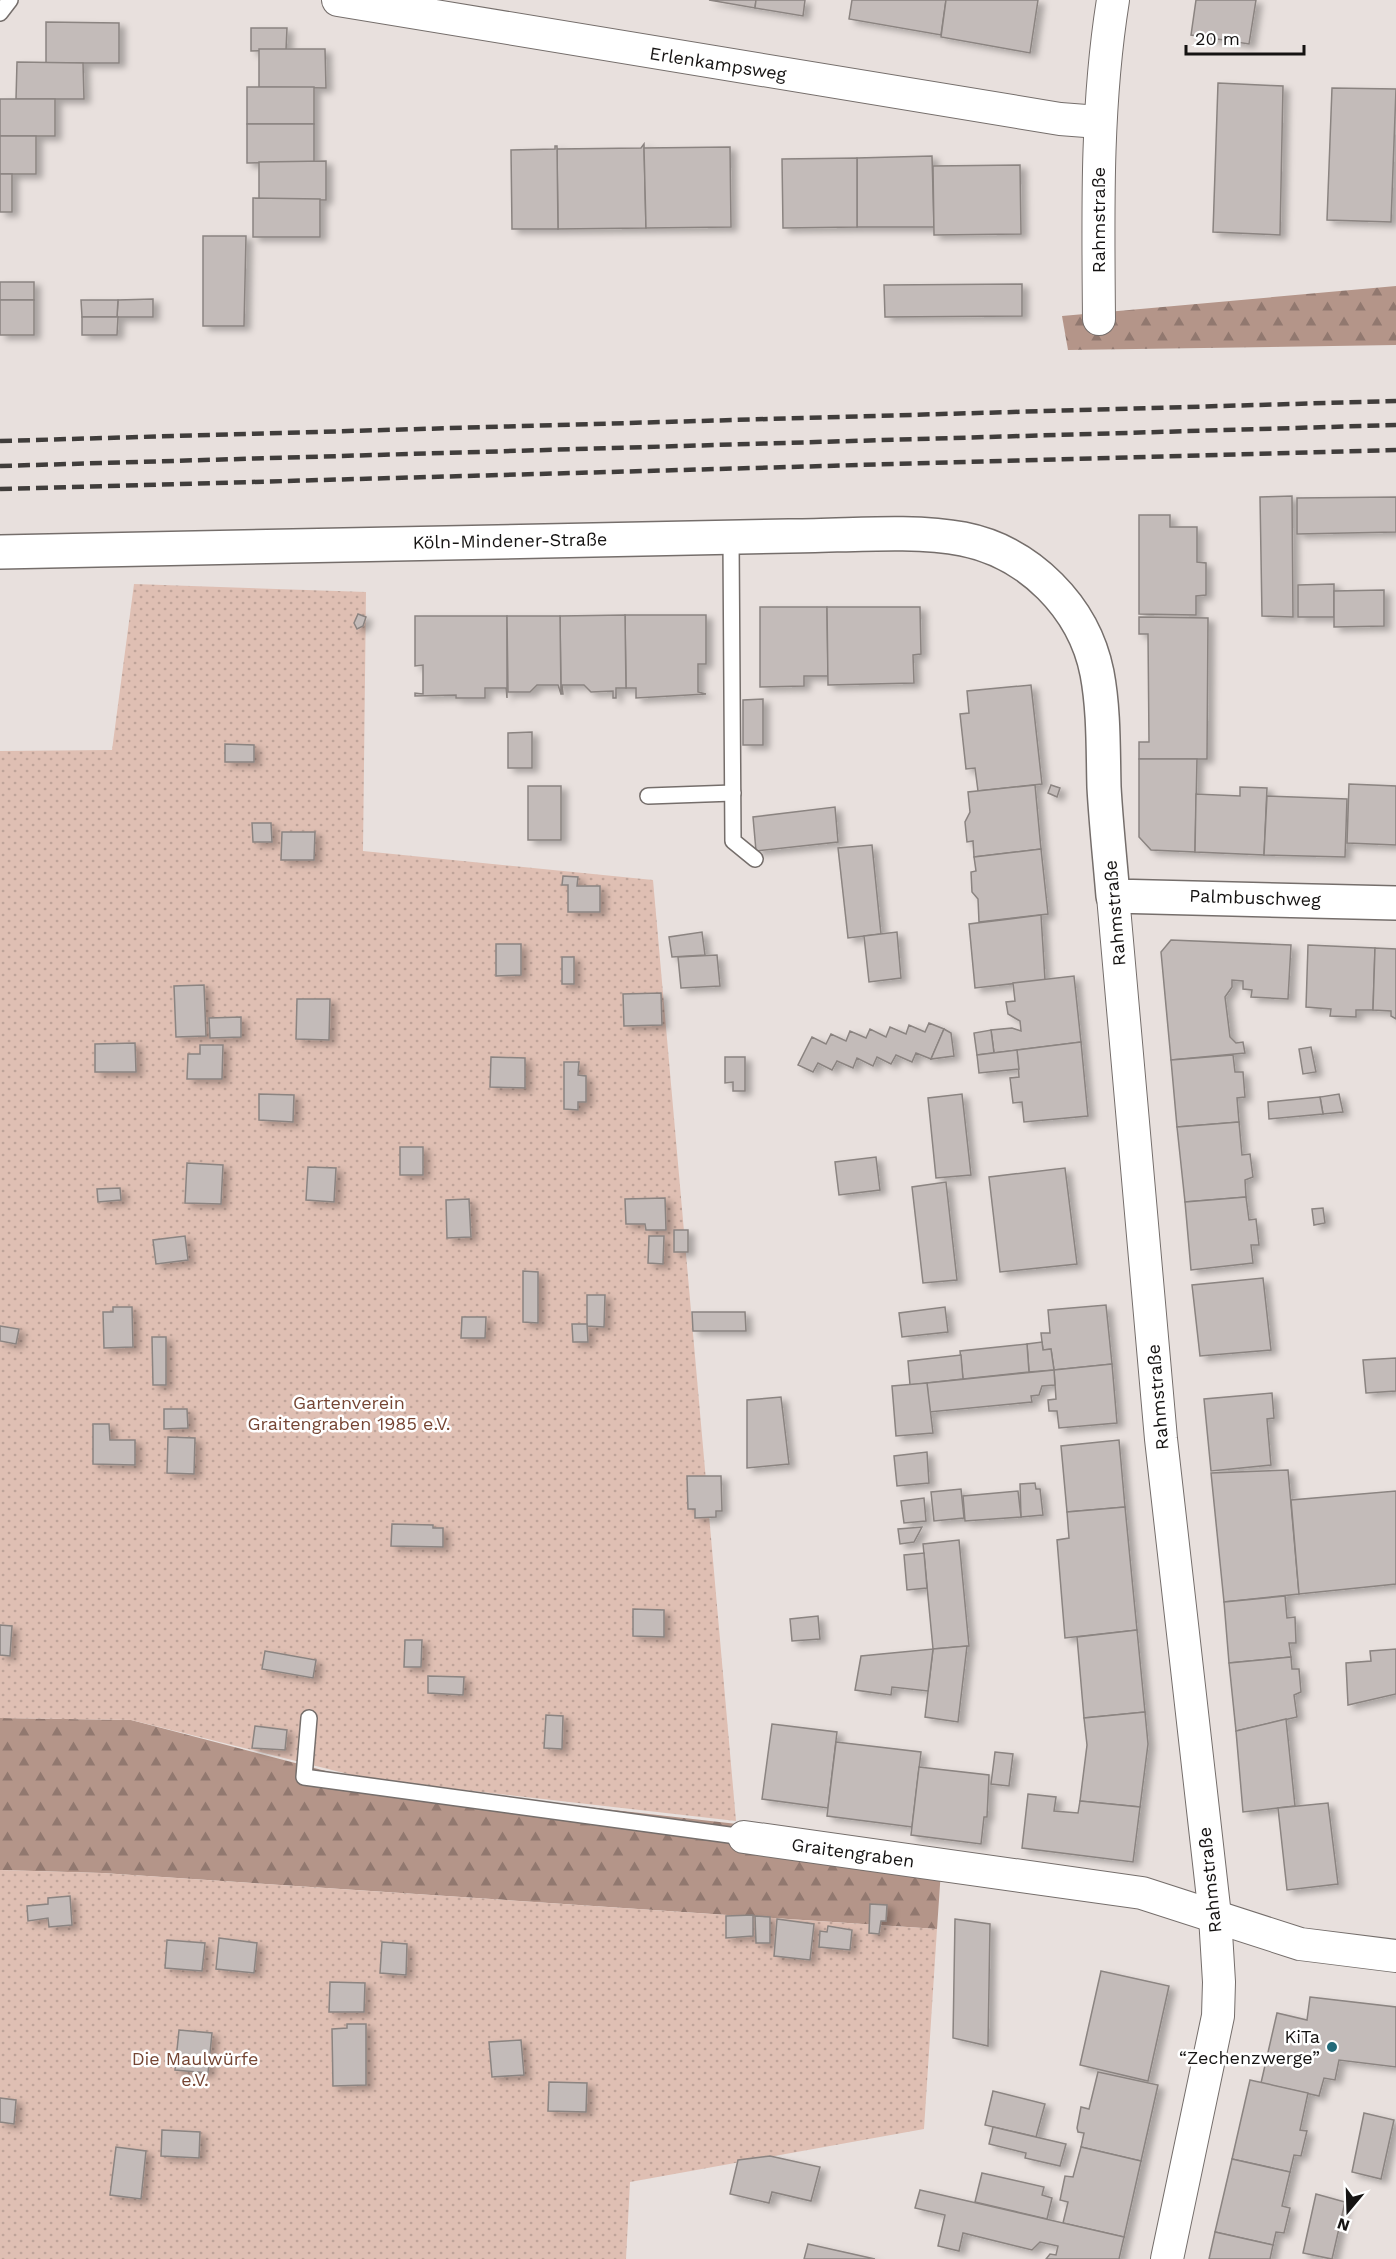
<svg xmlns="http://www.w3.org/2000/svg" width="1396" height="2259" viewBox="0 0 1396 2259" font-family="'Work Sans',sans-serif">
<defs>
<pattern id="forest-firs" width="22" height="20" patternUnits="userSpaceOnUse" patternTransform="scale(1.5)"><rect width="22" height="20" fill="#b49589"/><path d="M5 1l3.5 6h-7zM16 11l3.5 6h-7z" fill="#91786f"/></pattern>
<pattern id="garden-dots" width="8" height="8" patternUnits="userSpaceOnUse" patternTransform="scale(1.5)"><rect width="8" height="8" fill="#dfbfb3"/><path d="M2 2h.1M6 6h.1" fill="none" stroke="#bea399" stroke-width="1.8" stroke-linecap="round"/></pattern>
<filter id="shadow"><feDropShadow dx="6" dy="4" stdDeviation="3" flood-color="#0004"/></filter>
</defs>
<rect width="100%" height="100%" fill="#e8e0dd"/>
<g fill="url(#forest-firs)">
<polygon points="1396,286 1396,345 1068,350 1062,316"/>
<polygon points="0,1718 131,1720 368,1782 737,1824 941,1870 937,1929 102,1873 0,1870"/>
</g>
<g fill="url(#garden-dots)">
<polygon points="134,584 366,592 363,851 653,880 736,1821 368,1779 131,1720 0,1718 0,751 112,750"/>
<polygon points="0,1870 102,1873 937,1929 924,2129 630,2182 626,2259 0,2259"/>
</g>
<g fill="#c3bbb9" stroke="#8b8481" stroke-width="1.5" filter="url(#shadow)">
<polygon points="709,0 756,0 755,8"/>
<polygon points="756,0 805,0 803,16 755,8"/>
<polygon points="852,0 946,0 941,35 849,19"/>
<polygon points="946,0 1038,0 1030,53 941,37"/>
<polygon points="1196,0 1256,0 1249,44 1191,35"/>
<polygon points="46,22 119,23 119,63 46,63"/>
<polygon points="251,28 287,28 286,50 251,51"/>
<polygon points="259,49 325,49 326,88 259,87"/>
<polygon points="17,62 83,63 84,99 16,99"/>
<polygon points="1218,83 1283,86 1280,235 1213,232"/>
<rect x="247" y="87" width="67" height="37"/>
<polygon points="1332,88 1396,89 1391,222 1327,220"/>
<rect x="0" y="99" width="55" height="37"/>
<polygon points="247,124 314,124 314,162 247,163"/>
<rect x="0" y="136" width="36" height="38"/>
<polygon points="644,144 646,228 558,229 557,149 641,148"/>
<polygon points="555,146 557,146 558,229 512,229 511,150 555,149"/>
<polygon points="730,147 731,227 646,228 644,148"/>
<polygon points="932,156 934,227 857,227 857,158"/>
<polygon points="857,158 857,227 783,228 782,159"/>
<polygon points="326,161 326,200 259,199 259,162"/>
<polygon points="1020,165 1021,234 934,235 933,166"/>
<rect x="0" y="174" width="12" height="38"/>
<polygon points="253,198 320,199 320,237 253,237"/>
<polygon points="203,236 246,236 244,326 203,326"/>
<rect x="0" y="282" width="34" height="18"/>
<polygon points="1022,284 1022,316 885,317 884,285"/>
<polygon points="153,299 153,317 117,317 118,300"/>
<rect x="0" y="300" width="34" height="35"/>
<polygon points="81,300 118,300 117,317 82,317"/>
<polygon points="82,317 118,317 117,335 82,335"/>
<polygon points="1292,496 1293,617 1262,616 1260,497"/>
<polygon points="1396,497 1396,532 1297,534 1297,498"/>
<polygon points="1139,515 1170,515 1170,527 1197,527 1197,562 1206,563 1206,595 1196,596 1196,615 1139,614"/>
<polygon points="1334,584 1334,617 1298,617 1298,585"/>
<polygon points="1384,590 1384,626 1334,627 1334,591"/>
<polygon points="760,607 827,607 828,676 804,676 804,686 760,687"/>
<polygon points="827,607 920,607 921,654 913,655 914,683 828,685"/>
<polygon points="358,614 366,617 363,626 357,629 354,623"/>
<polygon points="625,615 706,615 706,664 698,664 698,692 706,694 636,698 636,688 626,688"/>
<polygon points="625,615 626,688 616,688 616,698 613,698 613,691 591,692 584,685 562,685 563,694 561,694 560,616"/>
<polygon points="415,616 507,616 507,698 506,688 485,688 485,698 456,698 456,695 415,696 415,693 423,694 423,665 415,666"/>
<polygon points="507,616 560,616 561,694 558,685 537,685 530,692 508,692"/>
<polygon points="1139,617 1208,618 1207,759 1139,759 1139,742 1149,742 1148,634 1139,634"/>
<polygon points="1031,685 1042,784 978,791 975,768 966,769 960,714 969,713 967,691"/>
<polygon points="763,699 763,745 743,745 743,700"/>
<polygon points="532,732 532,768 508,768 508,733"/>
<polygon points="225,744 254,745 254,762 225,762"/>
<polygon points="1139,759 1197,759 1195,852 1151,850 1139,837"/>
<polygon points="1349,784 1396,786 1396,845 1347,843"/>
<polygon points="1035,785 1041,849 974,857 973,841 967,842 965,822 970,812 968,792"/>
<polygon points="1051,785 1060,788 1057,797 1048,793"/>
<rect x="528" y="786" width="33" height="54"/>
<polygon points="1240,787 1267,788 1264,855 1195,852 1196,794 1240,796"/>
<polygon points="1267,796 1347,799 1345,857 1264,855"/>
<polygon points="835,807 838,842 756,851 753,817"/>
<polygon points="252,823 271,823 272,842 253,842"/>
<polygon points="282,832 315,832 314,860 281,860"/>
<polygon points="872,845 881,934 848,938 838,848"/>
<polygon points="1041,849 1048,914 979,922 978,899 972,892 971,872 976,871 974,857"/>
<polygon points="563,876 578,877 577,886 600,886 600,912 568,912 568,885 562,885"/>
<polygon points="1041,915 1045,980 975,988 969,924"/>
<polygon points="702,932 705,955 672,957 669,937"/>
<polygon points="897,932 901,978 869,982 864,936"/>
<polygon points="1171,940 1291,945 1288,999 1251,997 1252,990 1243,989 1243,981 1232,980 1232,987 1225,997 1230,1037 1236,1043 1243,1042 1245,1053 1171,1060 1161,952"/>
<polygon points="496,944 521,944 521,975 496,976"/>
<polygon points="1308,945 1375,948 1373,1010 1356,1010 1356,1017 1330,1016 1331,1009 1306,1007"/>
<polygon points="1375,948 1396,949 1396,1019 1391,1016 1391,1011 1373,1010"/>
<polygon points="717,955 720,986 681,988 678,957"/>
<rect x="562" y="957" width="12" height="27"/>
<polygon points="1074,976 1081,1042 994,1053 991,1030 1012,1028 1021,1031 1020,1021 1008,1014 1006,1002 1015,1001 1013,983"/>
<polygon points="204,985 206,1036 176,1037 174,986"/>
<polygon points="661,993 662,1025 624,1026 623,994"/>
<polygon points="297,999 330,999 329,1040 296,1039"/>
<polygon points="241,1017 241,1037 210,1038 209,1018"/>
<polygon points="929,1023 944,1029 931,1059 916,1053 912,1062 896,1055 891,1064 877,1057 873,1066 857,1058 853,1068 837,1061 832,1070 818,1063 813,1072 798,1065 812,1037 826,1044 831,1034 846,1041 850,1031 866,1038 870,1029 886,1037 890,1027 906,1034 909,1025 925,1032"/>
<polygon points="944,1029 951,1033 954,1056 931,1059"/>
<polygon points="991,1030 994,1053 977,1055 974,1033"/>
<polygon points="1081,1042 1088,1116 1024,1122 1022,1102 1013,1103 1010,1078 1019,1077 1017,1050"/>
<polygon points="135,1043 136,1072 95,1072 95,1044"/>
<polygon points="200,1045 223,1045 222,1079 187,1079 188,1054 200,1054"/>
<polygon points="1311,1047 1316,1072 1303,1074 1299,1049"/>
<polygon points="1017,1050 1019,1069 979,1073 977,1055"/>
<polygon points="1233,1055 1235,1072 1243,1072 1245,1097 1237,1098 1239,1122 1177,1127 1171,1060"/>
<polygon points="491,1057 525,1058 525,1088 490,1087"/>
<polygon points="725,1057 745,1057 745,1091 733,1091 733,1082 725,1083"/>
<polygon points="564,1062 579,1062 578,1075 586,1076 586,1102 578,1102 578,1110 564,1109"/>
<polygon points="259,1094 294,1095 293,1122 259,1120"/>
<polygon points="962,1094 971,1175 936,1178 928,1098"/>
<polygon points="1339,1094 1343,1112 1323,1114 1320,1097"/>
<polygon points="1320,1097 1323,1114 1269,1119 1268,1102"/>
<polygon points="1239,1122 1242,1155 1250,1154 1253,1177 1245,1180 1246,1197 1185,1202 1177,1127"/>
<rect x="400" y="1147" width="23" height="28"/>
<polygon points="876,1157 880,1190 839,1195 835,1162"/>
<polygon points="187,1163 223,1165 221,1204 185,1203"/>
<polygon points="308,1167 336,1168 334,1202 306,1200"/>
<polygon points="1065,1168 1077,1264 1000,1272 989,1177"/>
<polygon points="946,1182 957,1280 923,1283 912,1187"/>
<polygon points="120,1188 121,1200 98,1202 97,1189"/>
<polygon points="1246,1197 1249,1220 1256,1219 1259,1245 1251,1245 1253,1263 1191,1270 1185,1202"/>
<polygon points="665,1198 666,1230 646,1230 645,1224 626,1224 625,1199"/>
<polygon points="469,1199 471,1237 447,1238 446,1200"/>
<polygon points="1323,1208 1325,1223 1314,1225 1312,1209"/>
<rect x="674" y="1230" width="14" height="22"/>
<polygon points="185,1236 188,1260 156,1264 153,1240"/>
<polygon points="649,1236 664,1236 663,1264 648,1263"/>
<polygon points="523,1271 538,1272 538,1323 523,1322"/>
<polygon points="1263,1278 1271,1350 1200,1356 1192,1285"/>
<polygon points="587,1295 605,1295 604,1327 587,1326"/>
<polygon points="1106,1305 1112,1364 1054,1370 1051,1349 1043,1350 1042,1342 1041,1333 1050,1333 1048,1310"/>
<polygon points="113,1307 132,1307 133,1347 104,1348 103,1312 113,1312"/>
<polygon points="945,1307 948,1332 902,1337 899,1313"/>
<polygon points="692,1312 745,1312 746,1331 693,1331"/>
<polygon points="462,1317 486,1317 485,1338 461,1338"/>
<polygon points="572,1324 587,1324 588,1342 573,1342"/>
<polygon points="0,1326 19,1329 16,1344 0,1341"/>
<polygon points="152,1337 166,1337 166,1385 153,1385"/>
<polygon points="1042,1342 1043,1350 1051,1349 1054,1370 1029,1372 1027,1344"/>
<polygon points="1027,1344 1029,1372 963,1379 960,1351"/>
<polygon points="961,1355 963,1379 910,1385 908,1361"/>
<polygon points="1396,1358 1396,1391 1366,1393 1363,1360"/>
<polygon points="1112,1364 1117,1423 1059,1428 1057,1411 1049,1411 1048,1400 1056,1399 1054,1370"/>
<polygon points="1054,1370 1055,1385 1042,1386 1039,1395 1031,1396 1032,1402 929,1412 927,1383"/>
<polygon points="927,1383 933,1433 896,1436 892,1386"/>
<polygon points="1272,1393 1274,1418 1267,1419 1271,1465 1211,1471 1204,1399"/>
<polygon points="781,1397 789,1464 747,1468 747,1400"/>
<polygon points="164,1409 187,1409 188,1428 164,1429"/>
<polygon points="93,1424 109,1424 110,1440 135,1440 135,1465 93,1464"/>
<polygon points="168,1437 195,1438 194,1474 167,1473"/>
<polygon points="1119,1440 1125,1507 1067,1512 1061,1446"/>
<polygon points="927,1452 929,1483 897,1486 894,1456"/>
<polygon points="1288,1470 1299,1594 1224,1602 1211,1473"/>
<polygon points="687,1476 721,1476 722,1511 716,1511 716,1517 695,1518 695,1509 688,1509"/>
<polygon points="1035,1483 1036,1489 1040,1489 1043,1515 1021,1517 1020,1484"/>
<polygon points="961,1489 964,1518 934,1521 931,1492"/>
<polygon points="1018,1491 1021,1517 965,1521 963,1496"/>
<polygon points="1396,1491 1396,1584 1299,1594 1291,1500"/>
<polygon points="924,1498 926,1521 904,1523 901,1501"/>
<polygon points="1125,1507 1137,1630 1065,1638 1057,1540 1069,1538 1067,1512"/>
<polygon points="392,1524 433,1525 433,1528 443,1528 443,1547 391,1546"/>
<polygon points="922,1527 914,1542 900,1544 898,1529"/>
<polygon points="959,1540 969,1646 933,1649 923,1544"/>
<polygon points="924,1553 927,1588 907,1590 904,1555"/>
<polygon points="1285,1596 1287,1618 1295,1617 1296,1643 1289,1643 1291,1657 1229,1663 1224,1602"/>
<polygon points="633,1609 664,1610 664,1637 633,1636"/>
<polygon points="818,1616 820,1639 792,1641 790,1619"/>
<polygon points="0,1625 12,1626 10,1656 0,1655"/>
<polygon points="1137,1630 1145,1712 1084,1718 1077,1637"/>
<polygon points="405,1640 422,1640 421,1667 404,1667"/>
<polygon points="967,1646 958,1722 925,1717 933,1649"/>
<polygon points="933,1649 928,1691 892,1687 891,1695 855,1690 861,1656"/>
<polygon points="1396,1649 1396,1694 1348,1705 1346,1663 1371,1661 1370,1651"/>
<polygon points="265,1651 316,1660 313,1678 262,1669"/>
<polygon points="1291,1657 1292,1669 1299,1669 1301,1692 1294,1695 1297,1717 1236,1731 1229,1663"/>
<polygon points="428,1676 464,1677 463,1695 428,1693"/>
<polygon points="1145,1712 1148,1744 1140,1807 1080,1801 1087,1745 1084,1718"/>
<polygon points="546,1715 563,1716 562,1749 544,1748"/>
<polygon points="1286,1719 1295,1806 1243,1812 1236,1731"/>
<polygon points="772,1724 837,1732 828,1808 762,1799"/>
<polygon points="255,1726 287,1730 285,1750 252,1748"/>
<polygon points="836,1742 921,1752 912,1827 827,1816"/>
<polygon points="995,1752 1013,1754 1009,1786 991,1784"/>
<polygon points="919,1767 989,1775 987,1817 984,1817 981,1844 911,1835"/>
<polygon points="1028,1794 1056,1797 1054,1811 1078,1813 1080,1801 1140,1807 1133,1862 1022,1848"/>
<polygon points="1328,1803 1338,1884 1287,1890 1278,1808"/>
<polygon points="70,1896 72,1925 49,1927 48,1918 28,1921 27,1906 48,1904 48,1898"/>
<polygon points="870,1904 887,1905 886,1921 881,1921 879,1934 869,1933"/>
<polygon points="753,1915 753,1936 726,1938 726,1916"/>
<polygon points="755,1916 770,1917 770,1943 756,1943"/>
<polygon points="777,1919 814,1924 810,1960 774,1956"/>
<polygon points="955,1919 990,1924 988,2046 953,2038"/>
<polygon points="828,1926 852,1930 850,1950 819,1947 820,1931 827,1932"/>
<polygon points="219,1938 257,1943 254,1973 216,1969"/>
<polygon points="167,1940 205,1943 202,1971 165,1968"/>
<polygon points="382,1942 407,1944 406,1975 380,1973"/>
<polygon points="1101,1971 1169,1986 1148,2081 1080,2065"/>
<polygon points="330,1982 365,1983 364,2012 329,2012"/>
<polygon points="1310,1997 1396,2007 1396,2067 1339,2060 1335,2080 1324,2078 1319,2096 1261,2083 1277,2013 1307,2020"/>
<polygon points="347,2024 366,2024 366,2085 333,2086 332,2029 347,2028"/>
<polygon points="179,2030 212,2033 208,2073 175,2070"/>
<polygon points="521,2040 524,2075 492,2077 489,2042"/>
<polygon points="1098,2072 1158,2085 1141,2161 1081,2147 1084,2133 1078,2132 1077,2128 1081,2107 1089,2109"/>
<polygon points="1250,2080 1308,2093 1300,2130 1307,2131 1301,2156 1294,2155 1290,2172 1232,2159"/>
<polygon points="549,2082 587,2083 586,2112 548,2111"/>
<polygon points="993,2091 1045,2104 1036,2137 985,2125"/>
<polygon points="0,2098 16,2100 14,2124 0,2122"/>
<polygon points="1364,2113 1394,2120 1381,2179 1352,2172"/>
<polygon points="993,2127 1066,2144 1060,2166 1025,2158 1026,2153 989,2144"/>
<polygon points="162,2130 200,2132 199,2158 161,2156"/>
<polygon points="116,2147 146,2151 141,2199 110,2195"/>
<polygon points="1081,2147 1141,2161 1124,2237 1063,2223 1068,2202 1060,2200 1065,2176 1073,2177"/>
<polygon points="770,2156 820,2167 811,2201 772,2192 769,2203 730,2194 738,2160"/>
<polygon points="1232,2159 1290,2172 1282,2206 1290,2208 1284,2233 1276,2232 1273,2245 1215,2232"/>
<polygon points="982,2173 1044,2187 1042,2195 1052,2198 1047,2219 975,2202"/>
<polygon points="920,2190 1124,2237 1119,2259 1046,2259 1050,2254 1056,2255 1058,2246 1040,2242 1032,2250 963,2233 959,2251 938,2246 945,2215 915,2208"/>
<polygon points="1316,2194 1345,2202 1332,2259 1303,2253"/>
<polygon points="1215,2232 1273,2245 1270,2259 1209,2259"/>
<polygon points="808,2244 875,2259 804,2259"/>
</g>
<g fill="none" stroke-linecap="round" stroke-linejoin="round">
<defs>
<g id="lane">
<polyline points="0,13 10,0"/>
<polyline points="731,538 733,841 755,859"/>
<polyline points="648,796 733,793"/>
<polyline points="309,1718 304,1777 744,1837"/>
</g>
<g id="street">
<polyline points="338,0 1060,119 1099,122"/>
<path d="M1099 319C1098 212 1096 106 1113 0"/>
<polyline points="1113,896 1161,1439 1215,1916 1219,1982 1218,2016 1167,2259"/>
<polyline points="744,1837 1142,1893 1300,1944 1396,1956"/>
</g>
<path id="secondary" d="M0 552 789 536C841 536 914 529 963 539 1029 552 1084 607 1097 673 1104 710 1103 749 1104 787 1106 823 1110 860 1113 896L1396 903"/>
</defs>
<use href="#lane" stroke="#756e6b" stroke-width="18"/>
<use href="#street" stroke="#756e6b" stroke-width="34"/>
<use href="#secondary" stroke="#756e6b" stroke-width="36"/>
<use href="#lane" stroke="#fff" stroke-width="15"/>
<use href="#street" stroke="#fff" stroke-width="32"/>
<use href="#secondary" stroke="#fff" stroke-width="33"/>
<g stroke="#403d3b" stroke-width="4.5" stroke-dasharray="12 6" stroke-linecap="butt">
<polyline points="0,441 1396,401"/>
<polyline points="0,466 1396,425"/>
<polyline points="0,489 1396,450"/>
</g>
</g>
<circle fill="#236a79" stroke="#fff" stroke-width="2" cx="1332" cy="2047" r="6"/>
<g text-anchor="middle" stroke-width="5" stroke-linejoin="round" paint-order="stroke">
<g font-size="18" fill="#151312" stroke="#fff">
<text transform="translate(718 64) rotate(9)" y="6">Erlenkampsweg</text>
<text transform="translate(1099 220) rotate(-90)" y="6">Rahmstraße</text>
<text transform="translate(510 541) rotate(-1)" y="6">Köln-Mindener-Straße</text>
<text transform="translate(1255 898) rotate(2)" y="6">Palmbuschweg</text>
<text transform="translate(1115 913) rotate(-95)" y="6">Rahmstraße</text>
<text transform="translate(1158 1397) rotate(-95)" y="6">Rahmstraße</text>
<text transform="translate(853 1853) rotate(8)" y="6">Graitengraben</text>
<text transform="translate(1210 1880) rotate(-96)" y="6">Rahmstraße</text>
</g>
<g font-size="18" fill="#754533" stroke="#fff">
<text x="349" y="1409">Gartenverein<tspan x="349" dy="21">Graitengraben 1985 e.V.</tspan></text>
<text x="195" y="2065">Die Maulwürfe<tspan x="195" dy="21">e.V.</tspan></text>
</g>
<g font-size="18" fill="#151312" stroke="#fff" text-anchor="end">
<text x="1320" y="2043">KiTa<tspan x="1320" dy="21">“Zechenzwerge”</tspan></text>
</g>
</g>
<g transform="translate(1348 2211) rotate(199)" stroke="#ffffff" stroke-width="4.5" paint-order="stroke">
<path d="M0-4.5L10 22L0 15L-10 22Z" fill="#151312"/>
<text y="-9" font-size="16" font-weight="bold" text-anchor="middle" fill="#151312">N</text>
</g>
<path d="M1186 45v9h118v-9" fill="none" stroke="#151312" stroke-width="3"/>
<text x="1195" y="45" font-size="18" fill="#151312" stroke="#ffffff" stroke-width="4.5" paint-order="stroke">20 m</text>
</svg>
